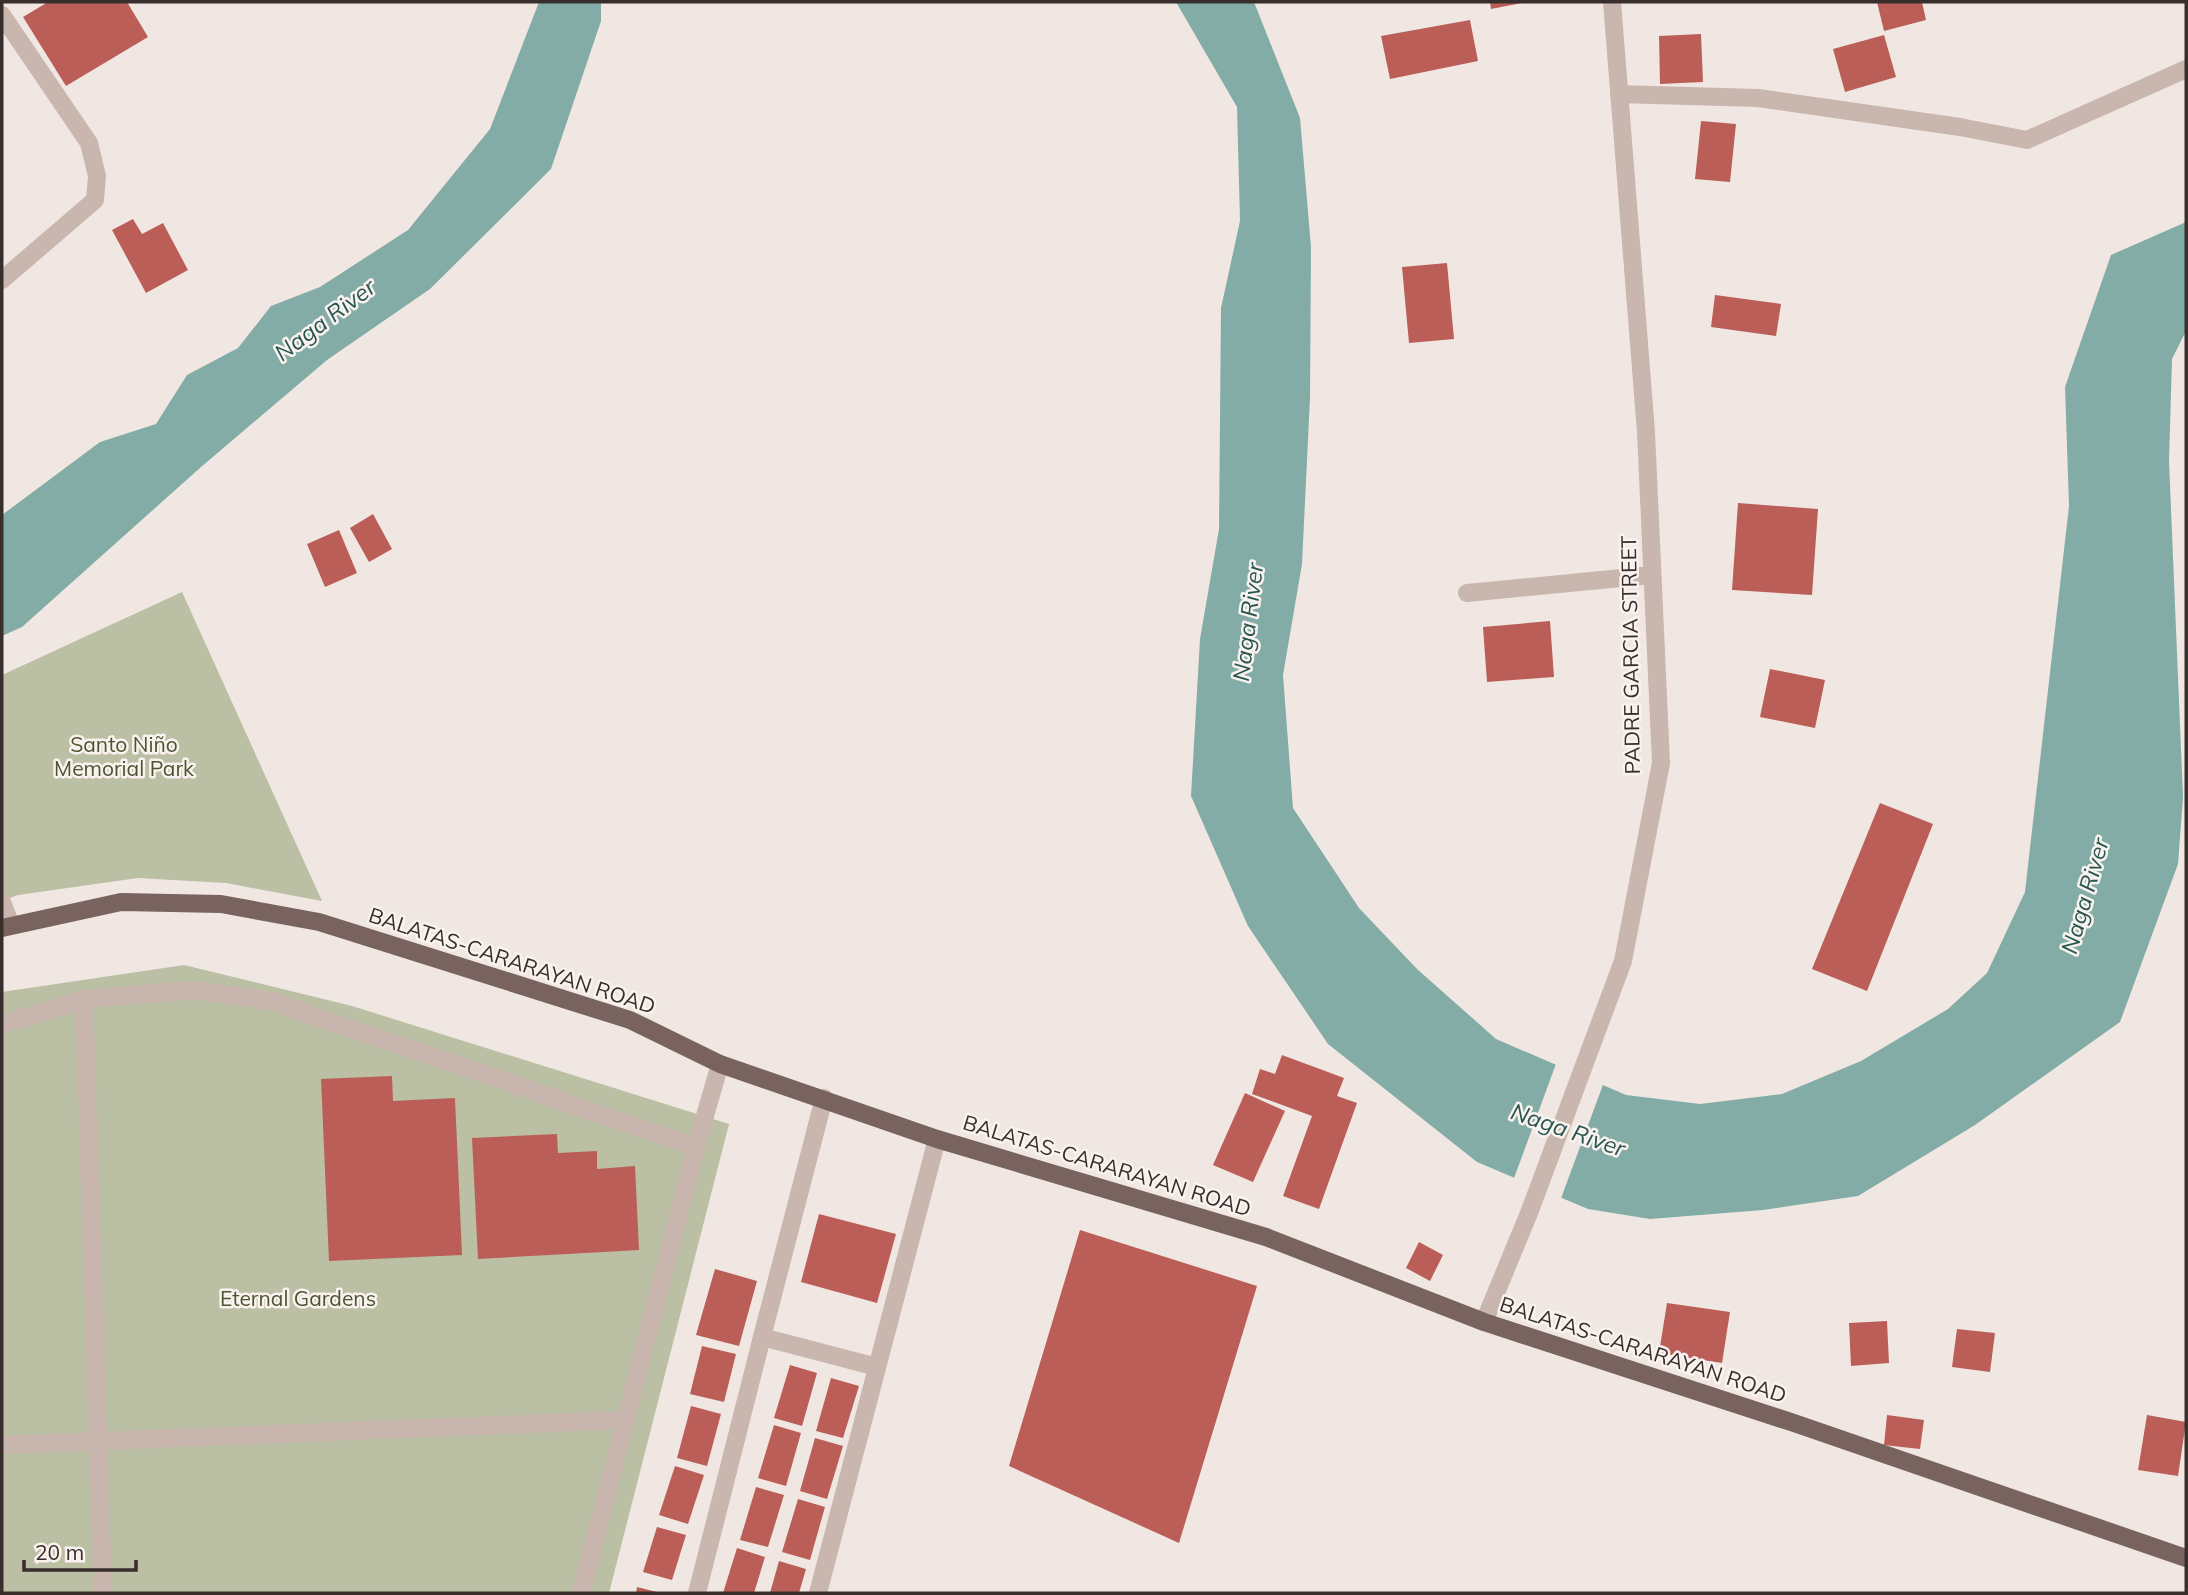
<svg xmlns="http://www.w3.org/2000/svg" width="2188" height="1595" viewBox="0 0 2188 1595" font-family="Mulish,sans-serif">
<rect width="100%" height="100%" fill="#f1e7e2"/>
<g fill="#bbbfa3">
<polygon points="182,592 322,901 226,883 138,878 18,895 2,901 2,675"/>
<polygon points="184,965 352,1006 729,1124 609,1593 2,1593 2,992"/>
</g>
<g fill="#83aca7">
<polygon points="539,2 601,2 601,21 551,169 430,289 327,360 201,467 22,627 2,636 2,515 100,442 156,424 187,375 238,348 271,306 320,287 408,230 490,129"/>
<polygon points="1176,2 1254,2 1300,118 1311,247 1310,398 1302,564 1283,675 1293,808 1359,908 1417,969 1496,1039 1626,1095 1700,1104 1782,1094 1861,1061 1948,1009 1987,973 2025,892 2069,506 2065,387 2111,255 2186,222 2186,331 2172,359 2169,461 2183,797 2178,864 2120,1022 1975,1125 1858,1196 1763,1210 1650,1219 1588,1209 1477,1162 1328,1044 1248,926 1191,796 1200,639 1219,529 1221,308 1240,221 1237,107"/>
</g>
<polygon fill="#f1e7e2" points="1557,1061 1604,1082 1560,1201 1513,1181"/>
<g fill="#ba5e57">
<polygon points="48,2 127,2 148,37 66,86 23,17"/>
<polygon points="1490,2 1522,2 1522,3 1491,9"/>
<polygon points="1877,2 1922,2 1926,20 1884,31"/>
<polygon points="1470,20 1478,61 1390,79 1381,36"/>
<polygon points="1701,34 1703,82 1660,84 1659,36"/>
<polygon points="1884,35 1896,77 1845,92 1833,49"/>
<polygon points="1701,121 1736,124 1730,182 1695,179"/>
<polygon points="133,219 142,234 163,223 188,270 146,293 112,230"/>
<polygon points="1447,263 1454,339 1409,343 1402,267"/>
<polygon points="1715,295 1781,304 1776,336 1711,327"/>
<polygon points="1738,503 1818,509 1812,595 1732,590"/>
<polygon points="373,514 392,549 369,562 350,528"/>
<polygon points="339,530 357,573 325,587 307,544"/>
<polygon points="1550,621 1554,677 1487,682 1483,627"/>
<polygon points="1770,669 1825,680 1815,728 1760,717"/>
<polygon points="1880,803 1933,824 1867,991 1812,969"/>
<polygon points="1282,1055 1344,1078 1337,1096 1357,1103 1319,1209 1283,1196 1312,1116 1252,1094 1260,1069 1275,1074"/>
<polygon points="392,1076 393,1101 455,1098 462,1255 329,1261 321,1079"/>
<polygon points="1245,1093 1285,1111 1253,1182 1213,1165"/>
<polygon points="557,1134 558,1153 597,1151 597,1169 635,1166 639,1250 478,1259 472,1138"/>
<polygon points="819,1214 896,1234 877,1303 801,1282"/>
<polygon points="1080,1230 1257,1286 1179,1543 1009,1466"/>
<polygon points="1419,1242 1443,1255 1430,1281 1406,1268"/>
<polygon points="715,1269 757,1281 739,1346 696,1335"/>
<polygon points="1667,1303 1730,1312 1722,1363 1659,1353"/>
<polygon points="1887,1321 1889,1363 1851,1366 1849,1323"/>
<polygon points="1957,1329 1995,1333 1990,1372 1952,1367"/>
<polygon points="702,1346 736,1354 724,1402 690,1394"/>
<polygon points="790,1365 817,1373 802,1426 774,1418"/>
<polygon points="831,1378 859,1386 843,1438 816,1431"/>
<polygon points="691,1406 721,1414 707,1466 677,1458"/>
<polygon points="1887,1415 1924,1420 1920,1449 1884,1445"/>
<polygon points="2147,1415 2186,1422 2178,1476 2138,1470"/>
<polygon points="774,1425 801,1433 786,1486 758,1478"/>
<polygon points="815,1438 843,1446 827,1499 800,1491"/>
<polygon points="675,1466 704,1475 688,1524 659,1515"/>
<polygon points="756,1487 784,1495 768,1547 740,1540"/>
<polygon points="798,1499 825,1507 810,1560 782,1552"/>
<polygon points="657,1527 686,1535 672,1580 643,1572"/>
<polygon points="737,1548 765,1557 754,1593 723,1593"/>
<polygon points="779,1561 806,1569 799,1593 770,1593"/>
<polygon points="637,1587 657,1592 657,1593 636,1593"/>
</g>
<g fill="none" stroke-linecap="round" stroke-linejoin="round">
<g stroke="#c9b6ae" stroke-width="18">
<polyline points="2,15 89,143 97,176 95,200 2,280"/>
<polyline points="1619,94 1758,98 1960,127 2027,140 2186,69"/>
<polyline points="1467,593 1652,575"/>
<polyline points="2,902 11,925"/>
<polyline points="84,999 103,1593"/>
<polyline points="2,1024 84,999 193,990 271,1001 696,1147"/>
<polyline points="1484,1322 1529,1213 1623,961 1661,763 1646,432 1612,2"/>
<polyline points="762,1337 824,1098"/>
<polyline points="2,1445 624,1420"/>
<polyline points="581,1593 696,1147 720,1064"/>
<polyline points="697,1593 762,1337 877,1367"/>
<polyline points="818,1593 937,1139"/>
</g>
<polyline stroke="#78635f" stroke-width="18" points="2,928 121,902 221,904 319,922 630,1020 720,1064 937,1139 1266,1237 1484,1322 1794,1423 2186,1558"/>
</g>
<g text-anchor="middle" stroke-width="5" stroke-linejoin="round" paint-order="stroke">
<g font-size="21" fill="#382e2c" stroke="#f9f2ee">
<text transform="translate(1631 655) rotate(-91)" y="7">PADRE GARCIA STREET</text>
<text transform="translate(512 961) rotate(18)" y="7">BALATAS-CARARAYAN ROAD</text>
<text transform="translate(1107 1166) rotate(17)" y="7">BALATAS-CARARAYAN ROAD</text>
<text transform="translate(1643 1350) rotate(18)" y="7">BALATAS-CARARAYAN ROAD</text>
</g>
<g font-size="21" fill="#4d5432" stroke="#f9f2ee">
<text x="124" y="752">Santo Niño<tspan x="124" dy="24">Memorial Park</tspan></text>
<text x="298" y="1306">Eternal Gardens</text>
</g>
<g font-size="23" font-style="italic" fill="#255651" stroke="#f9f2ee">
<text transform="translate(325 320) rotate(-37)" y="8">Naga River</text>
<text transform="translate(1248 622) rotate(-83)" y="8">Naga River</text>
<text transform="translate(2085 896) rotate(-74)" y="8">Naga River</text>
<text transform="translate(1568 1130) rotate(19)" y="8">Naga River</text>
</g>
</g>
<rect width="2188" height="1595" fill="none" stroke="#382e2c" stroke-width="7"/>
<path d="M24 1560v10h112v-10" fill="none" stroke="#382e2c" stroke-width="3.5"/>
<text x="35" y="1560" font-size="21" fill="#382e2c" stroke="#f9f2ee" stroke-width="5" paint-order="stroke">20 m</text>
</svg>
